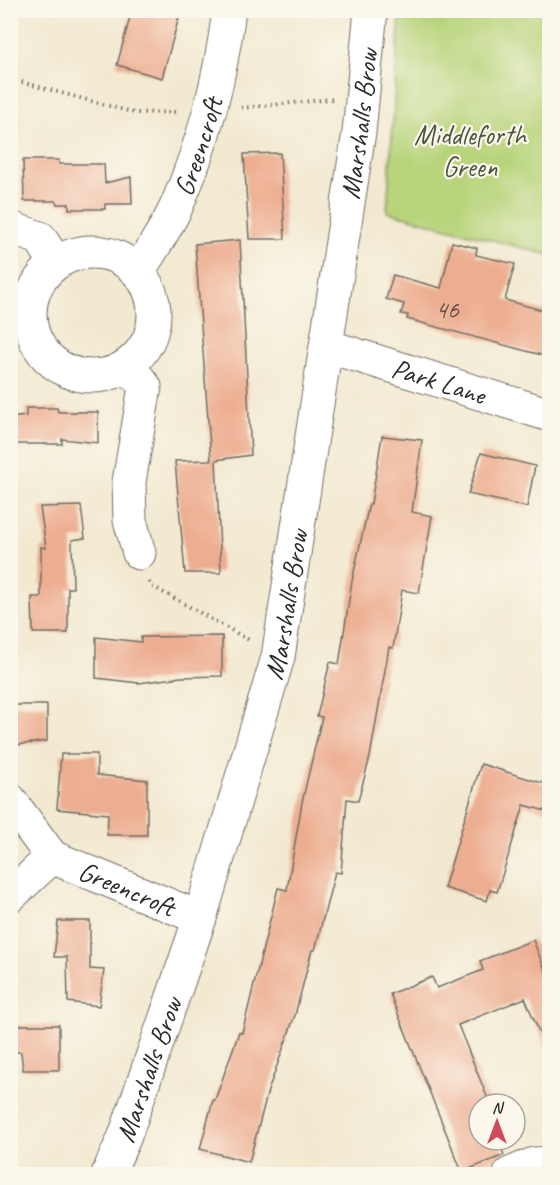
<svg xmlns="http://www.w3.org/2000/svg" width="560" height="1185" viewBox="0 0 560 1185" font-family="Caveat,sans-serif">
<rect width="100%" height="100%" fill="#fbf7ec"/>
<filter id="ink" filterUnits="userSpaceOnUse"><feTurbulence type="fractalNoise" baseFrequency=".0167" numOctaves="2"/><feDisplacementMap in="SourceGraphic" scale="12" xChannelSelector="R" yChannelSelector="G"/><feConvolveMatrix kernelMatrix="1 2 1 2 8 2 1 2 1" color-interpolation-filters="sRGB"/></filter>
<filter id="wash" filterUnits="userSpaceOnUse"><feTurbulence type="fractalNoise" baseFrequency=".008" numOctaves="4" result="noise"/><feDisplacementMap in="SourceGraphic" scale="24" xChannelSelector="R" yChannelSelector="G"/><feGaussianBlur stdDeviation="1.35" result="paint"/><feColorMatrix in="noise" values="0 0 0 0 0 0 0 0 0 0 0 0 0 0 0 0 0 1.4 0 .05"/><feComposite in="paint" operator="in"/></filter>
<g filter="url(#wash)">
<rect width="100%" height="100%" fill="#f2e9d0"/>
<polygon fill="#b8d47a" stroke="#728052" stroke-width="1.5" points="400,11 549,11 549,255 387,212"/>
<g id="blocks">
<g fill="#edad90">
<polygon points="132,10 181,10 162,78 117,65"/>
<polygon points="280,153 285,239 249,239 244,154"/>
<polygon points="23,160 59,160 59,164 104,164 105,183 131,177 132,204 105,204 105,209 69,209 69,204 57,204 56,201 24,201"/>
<polygon points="240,240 251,455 216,460 221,573 185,573 175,461 211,460 195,244"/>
<polygon points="452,242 477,248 476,255 515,264 505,300 549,312 549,357 407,319 408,315 401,314 404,304 386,299 393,275 441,288"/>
<polygon points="26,408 57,408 58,412 98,412 98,443 62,439 62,444 10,444 10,418 26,416"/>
<polygon points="382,436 422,440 412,512 432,516 419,593 402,590 393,648 389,647 370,757 358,801 347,799 341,873 335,872 315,950 312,950 295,1015 268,1091 249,1162 200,1149 213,1100 215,1100 239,1032 242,1033 278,888 287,890 302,802 322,717 317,716 330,662 339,664 352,581 369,504 371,504"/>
<polygon points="481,453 535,466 527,507 468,494"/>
<polygon points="81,506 85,538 72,540 73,588 68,588 68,633 33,633 32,597 41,597 41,547 46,548 40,507"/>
<polygon points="222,636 222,676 181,677 139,683 96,678 96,637 141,642 141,637"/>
<polygon points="10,705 47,705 47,741 10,746"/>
<polygon points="61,754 97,754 97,775 147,780 147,835 107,835 108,814 57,809"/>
<polygon points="481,764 549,785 549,812 524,805 497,892 490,890 487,901 444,888"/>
<polygon points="58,921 90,921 90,969 104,970 99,1006 68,1002 67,957 54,957"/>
<polygon points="533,940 549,980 549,1056 525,998 458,1025 490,1104 479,1104 479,1140 504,1140 499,1142 504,1155 462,1172 390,994 432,977 437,988 483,970 480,961"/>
<polygon points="10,1025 59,1025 59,1070 23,1070 21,1052 10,1052"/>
</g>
</g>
</g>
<g filter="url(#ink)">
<use href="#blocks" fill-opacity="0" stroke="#716e65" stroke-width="1.5"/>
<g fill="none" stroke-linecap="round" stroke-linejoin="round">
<defs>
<g id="minor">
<polyline points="10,228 40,238 56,263"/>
<circle cx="92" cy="314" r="62"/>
<path id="s1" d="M138 272C151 250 167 228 177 205 203 144 221 76 229 10"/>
<path id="s2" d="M327 346 550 415"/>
<polyline points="128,365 145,387 129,482 130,520 139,553"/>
<path id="s3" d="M10 800 52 857 200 918"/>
<polyline points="10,896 52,857"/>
<path id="s4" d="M108 1174 125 1136 200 918 278 657 359 132 371 10"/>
<polyline points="510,1174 534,1164 550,1163"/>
</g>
</defs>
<use href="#minor" stroke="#716e65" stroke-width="35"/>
<g stroke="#716e65" stroke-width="4" stroke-dasharray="1.5 4.5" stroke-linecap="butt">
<polyline points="10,79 135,113 176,112"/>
<polyline points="241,108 332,99"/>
<polyline points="149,582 150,585 249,640"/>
</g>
<use href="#minor" stroke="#fff" stroke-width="33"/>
</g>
</g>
<g text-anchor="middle" stroke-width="4.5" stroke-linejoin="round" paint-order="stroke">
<g font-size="26" fill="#5c4c44">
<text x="447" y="318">46</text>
</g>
<g font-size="28" fill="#2b2b2b" stroke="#fbf7ec">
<text dy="10" stroke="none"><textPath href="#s4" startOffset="1084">Marshalls Brow</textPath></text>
<text dy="10" stroke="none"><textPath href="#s1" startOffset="140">Greencroft</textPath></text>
<text dy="10" stroke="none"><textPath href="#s2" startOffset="117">Park Lane</textPath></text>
<text dy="10" stroke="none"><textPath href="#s4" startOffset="598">Marshalls Brow</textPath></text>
<text dy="10" stroke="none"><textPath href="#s3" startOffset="152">Greencroft</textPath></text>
<text dy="10" stroke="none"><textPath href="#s4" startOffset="112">Marshalls Brow</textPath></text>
</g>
<g font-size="28" fill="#4e553f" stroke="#fbf7ec">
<text x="470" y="144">Middleforth<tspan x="470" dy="32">Green</tspan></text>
</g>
</g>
<rect width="560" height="1185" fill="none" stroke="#fbf7ec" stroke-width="36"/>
<g transform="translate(497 1122)"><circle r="28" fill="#fbf7ec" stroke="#a8a59f" stroke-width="1.5"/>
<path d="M0-4.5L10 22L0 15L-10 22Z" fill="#d1495b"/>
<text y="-9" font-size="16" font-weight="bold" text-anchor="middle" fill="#2b2b2b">N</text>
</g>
</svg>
